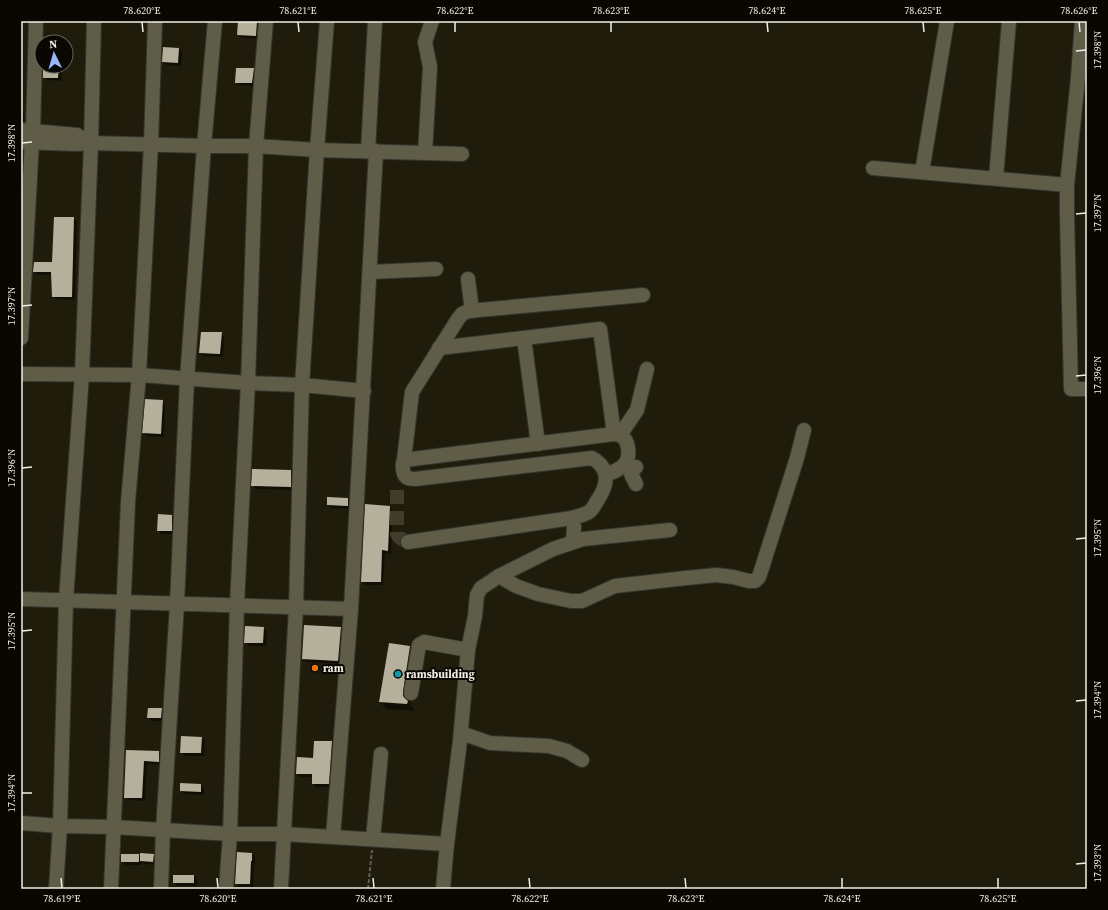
<svg xmlns="http://www.w3.org/2000/svg" width="1108" height="910" viewBox="0 0 1108 910" font-family="'Source Serif 4',serif">
<rect width="100%" height="100%" fill="#201c0b"/>
<g fill="#0007">
<polygon points="239,21 257,22 260,25 259,39 242,38 238,35"/>
<polygon points="179,49 182,52 181,66 166,65 163,62"/>
<polygon points="44,66 60,66 62,68 61,81 47,80 44,77"/>
<polygon points="253,69 257,73 255,86 239,85 236,82"/>
<polygon points="21,111 24,114 23,125 21,126"/>
<polygon points="73,218 77,222 75,300 56,299 53,296 52,275 38,275 34,272 53,264"/>
<polygon points="221,333 224,337 223,357 203,356 200,353"/>
<polygon points="162,401 165,404 164,437 147,436 144,433"/>
<polygon points="291,471 294,475 294,490 256,489 252,485"/>
<polygon points="328,498 347,499 351,502 351,509 331,508 328,505"/>
<polygon points="366,505 389,507 393,510 391,554 385,553 383,585 365,585 362,582"/>
<polygon points="159,515 172,516 175,519 175,534 161,534 158,530"/>
<polygon points="263,628 267,631 266,646 249,646 245,642"/>
<polygon points="341,628 344,631 341,664 306,662 303,658"/>
<polygon points="410,647 417,654 409,700 410,704 414,709 414,711 387,709 380,702"/>
<polygon points="162,709 165,712 164,721 152,721 148,717"/>
<polygon points="202,738 205,741 204,756 185,756 181,752"/>
<polygon points="332,742 335,745 332,787 316,787 313,783 313,777 300,777 297,774"/>
<polygon points="127,751 159,752 162,756 162,764 147,764 145,801 128,800 125,797"/>
<polygon points="201,785 204,788 204,795 184,794 181,791"/>
<polygon points="252,854 255,857 255,864 254,864 253,887 239,887 236,883"/>
<polygon points="138,855 141,858 153,855 157,858 156,865 144,864 142,862 141,865 125,865 122,861"/>
<polygon points="194,876 197,880 197,886 177,886 174,882"/>
</g>
<g fill="#b4b09b">
<polygon points="238,21 257,21 256,36 237,35"/>
<polygon points="163,47 179,48 178,63 162,62"/>
<polygon points="43,66 59,66 58,78 43,78"/>
<polygon points="236,68 254,68 252,83 235,83"/>
<polygon points="54,217 74,217 72,297 52,297 51,272 33,272 34,262 52,262"/>
<polygon points="201,332 222,332 220,354 199,353"/>
<polygon points="145,399 163,400 161,434 142,433"/>
<polygon points="252,469 291,470 291,487 251,486"/>
<polygon points="327,497 348,498 348,506 327,505"/>
<polygon points="365,504 390,506 388,551 382,550 381,582 361,582"/>
<polygon points="158,514 172,515 172,531 157,531"/>
<polygon points="304,625 341,627 338,661 302,659"/>
<polygon points="245,626 264,627 263,643 244,643"/>
<polygon points="389,643 410,646 403,692 403,696 408,701 407,704 379,702"/>
<polygon points="148,708 162,708 161,718 147,718"/>
<polygon points="181,736 202,737 201,753 180,753"/>
<polygon points="314,741 332,741 329,784 312,784 312,774 296,774 297,757 313,758"/>
<polygon points="126,750 159,751 159,762 144,761 142,798 124,798"/>
<polygon points="180,783 201,784 201,792 180,791"/>
<polygon points="237,852 252,853 252,861 251,861 250,884 235,884"/>
<polygon points="140,853 154,854 153,862 140,861"/>
<rect x="121" y="854" width="18" height="8"/>
<rect x="173" y="875" width="21" height="8"/>
</g>
<g fill="none" stroke-linecap="round" stroke-linejoin="round">
<path stroke="#3f3c2c" stroke-width="14" stroke-dasharray="14 7" stroke-linecap="butt" d="M397 490V534C399 539 403 540 408 542"/>
<defs>
<g id="minor">
<polyline points="1082,21 1078,78 1067,185 1067,214 1071,389 1087,389"/>
<polyline points="21,130 77,135 87,141"/>
<polyline points="33,131 36,21"/>
<polyline points="21,142 76,144 91,143 204,146 256,146 317,150 462,154"/>
<polyline points="368,151 375,21"/>
<polyline points="425,153 430,67 425,42 432,21"/>
<polyline points="873,168 1067,185"/>
<polyline points="922,172 947,21"/>
<polyline points="996,178 1009,21"/>
<polyline points="370,272 436,269"/>
<polyline points="468,279 472,311"/>
<polyline points="21,338 32,142"/>
<polyline points="524,338 538,444"/>
<polyline points="439,348 600,329 614,434"/>
<polyline points="21,374 139,375 248,383 302,385 364,391"/>
<polyline points="620,435 637,410 647,369"/>
<path d="M404 460 614 434C614 434 620 435 620 435 630 440 631 459 623 466 618 470 611 473 606 475"/>
<polyline points="636,467 633,470 631,474 636,484"/>
<polyline points="408,542 572,518"/>
<path d="M573 542 574 527 572 518C577 516 586 515 590 511 593 509 595 504 597 501 608 485 611 469 592 458L415 479C413 479 411 479 408 478 402 476 402 464 404 460L412 392 458 319 462 314 468 311 643 295"/>
<polyline points="499,576 516,586 538,594 571,601 582,601 615,586 686,578 716,575 733,577 749,581 755,581 759,577 797,458 804,430"/>
<polyline points="21,599 351,609 376,151"/>
<polyline points="411,693 419,645 424,642 468,650"/>
<polyline points="461,733 490,743 549,746 567,751 582,760"/>
<polyline points="21,823 60,826 113,827 230,834 283,834 447,844"/>
<polyline points="333,837 351,609"/>
<polyline points="373,839 381,754"/>
<polyline points="56,889 60,826 66,600 82,374 91,143 94,21"/>
<polyline points="111,889 128,502 139,375 151,144 155,21"/>
<polyline points="161,889 163,830 177,604 187,379 204,146 215,21"/>
<polyline points="226,889 230,834 237,605 248,383 256,146 266,21"/>
<polyline points="281,889 296,607 302,385 317,150 327,21"/>
<polyline points="443,889 447,844 460,741 468,650 475,616 477,595 481,588 499,576 553,549 583,539 670,530"/>
</g>
</defs>
<use href="#minor" stroke="#37352e" stroke-width="16"/>
<polyline stroke="#636051" stroke-width="2" stroke-dasharray="4 2" stroke-linecap="butt" points="368,889 372,850"/>
<use href="#minor" stroke="#5f5c48" stroke-width="14"/>
</g>
<path fill="none" stroke="#f1efe4" stroke-width="1.5" d="M142 22 143 32M298 22 299 32M455 22V32M611 22V32M767 22 768 32M923 22 924 32M1079 22 1080 32M1076 51 1086 50M22 143 32 142M1076 214 1086 213M22 306 32 305M1076 376 1086 375M22 468 32 467M1076 539 1086 538M22 631 32 630M1076 701 1086 700M22 793H32M1076 864 1086 863M61 878 62 888M217 878 218 888M373 878 374 888M529 878 530 888M685 878 686 888M842 878V888M998 878V888"/>
<circle fill="#e8710a" stroke="#080702" stroke-width="1.5" cx="315" cy="668" r="4"/>
<circle fill="#0f9aa8" stroke="#080702" stroke-width="1.5" cx="398" cy="674" r="4"/>
<g text-anchor="middle" stroke-width="4" stroke-linejoin="round" paint-order="stroke">
<g font-size="11" font-weight="bold" fill="#f1efe4" stroke="#080702" text-anchor="start">
<text x="323" y="672">ram</text>
<text x="406" y="678">ramsbuilding</text>
</g>
</g>
<rect width="1108" height="910" fill="none" stroke="#080702" stroke-width="44"/>
<g transform="translate(54 54) rotate(355)"><circle r="19" fill="#080702" stroke="#65645c"/>
<path d="M0-3L7 15L0 10L-7 15Z" fill="#98b5fd"/>
<text y="-6" font-size="11" font-weight="bold" text-anchor="middle" fill="#f1efe4">N</text>
</g>
<rect x="22" y="22" width="1064" height="866" fill="none" stroke="#f1efe4" stroke-width="1.5"/>
<g font-size="10" text-anchor="middle" fill="#f1efe4">
<text x="142" y="14">78.620°E</text>
<text x="298" y="14">78.621°E</text>
<text x="455" y="14">78.622°E</text>
<text x="611" y="14">78.623°E</text>
<text x="767" y="14">78.624°E</text>
<text x="923" y="14">78.625°E</text>
<text x="1079" y="14">78.626°E</text>
<text transform="translate(1097 50) rotate(-90)" y="4">17.398°N</text>
<text transform="translate(11 143) rotate(-90)" y="4">17.398°N</text>
<text transform="translate(1097 213) rotate(-90)" y="4">17.397°N</text>
<text transform="translate(11 306) rotate(-90)" y="4">17.397°N</text>
<text transform="translate(1097 375) rotate(-90)" y="4">17.396°N</text>
<text transform="translate(11 468) rotate(-90)" y="4">17.396°N</text>
<text transform="translate(1097 538) rotate(-90)" y="4">17.395°N</text>
<text transform="translate(11 631) rotate(-90)" y="4">17.395°N</text>
<text transform="translate(1097 700) rotate(-90)" y="4">17.394°N</text>
<text transform="translate(11 793) rotate(-90)" y="4">17.394°N</text>
<text transform="translate(1097 863) rotate(-90)" y="4">17.393°N</text>
<text x="62" y="902">78.619°E</text>
<text x="218" y="902">78.620°E</text>
<text x="374" y="902">78.621°E</text>
<text x="530" y="902">78.622°E</text>
<text x="686" y="902">78.623°E</text>
<text x="842" y="902">78.624°E</text>
<text x="998" y="902">78.625°E</text>
</g>
</svg>
